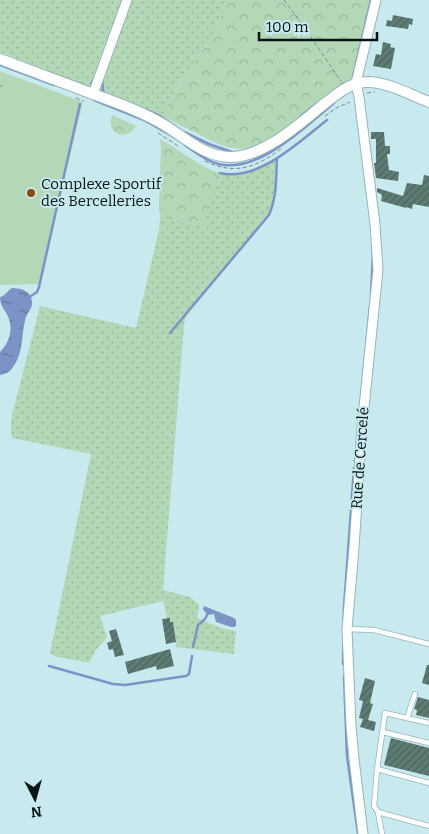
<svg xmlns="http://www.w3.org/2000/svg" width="429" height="834" viewBox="0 0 429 834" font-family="Bitter,serif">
<defs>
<pattern id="grass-dots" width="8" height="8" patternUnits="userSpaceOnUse" patternTransform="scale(1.25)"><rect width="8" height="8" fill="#b4d7b7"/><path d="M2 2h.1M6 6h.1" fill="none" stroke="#99b89d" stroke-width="1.8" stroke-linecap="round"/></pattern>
<pattern id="forest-crowns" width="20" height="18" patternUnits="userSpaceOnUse" patternTransform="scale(1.25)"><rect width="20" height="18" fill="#b4d7b7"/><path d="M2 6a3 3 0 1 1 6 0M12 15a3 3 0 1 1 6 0" fill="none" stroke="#99b89d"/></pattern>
<pattern id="water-ripples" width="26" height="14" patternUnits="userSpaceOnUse" patternTransform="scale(1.25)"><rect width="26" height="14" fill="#7e93c5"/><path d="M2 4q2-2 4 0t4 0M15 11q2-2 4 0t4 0" fill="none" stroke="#65779f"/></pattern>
<pattern id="building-hatch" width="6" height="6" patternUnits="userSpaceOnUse" patternTransform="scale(1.25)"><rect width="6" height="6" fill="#5e7c74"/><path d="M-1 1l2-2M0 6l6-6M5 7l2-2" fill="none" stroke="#4c645e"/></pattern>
</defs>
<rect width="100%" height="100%" fill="#c8eaee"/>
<g fill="url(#grass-dots)">
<path d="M0 0H229L211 38 180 82 162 116C144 108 126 102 108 95 72 81 36 66 0 52Z"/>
<path d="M277 158C276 177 277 197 269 215L189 311 185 319 184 326 163 590 190 597 199 605 197 618 221 628 236 631 234 654 176 647 173 622H170V618H167L163 601 100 616 107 637 96 650 89 663 54 656 50 653 91 454 12 438 11 425 12 415 40 306 136 328 146 285 159 230 160 217 185 223 215 184 216 172C239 177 258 170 277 158Z"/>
</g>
<g fill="url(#forest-crowns)">
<polygon points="229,0 376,0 358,77 347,82 299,120 263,142 251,147 241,149 230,148 216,143 162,116 180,82 211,38"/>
<path d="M112 115 136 126C131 135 118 139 112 128 110 124 111 120 112 115Z"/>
<path d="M160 139C179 149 195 164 216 172 215 190 210 208 204 226L185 223 160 217 159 203 161 148Z"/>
</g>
<polygon fill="#b4d7b7" points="0,71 83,102 39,284 0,285"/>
<g fill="url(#water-ripples)">
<path d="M12 288C22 288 31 291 32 302 33 307 28 312 26 317 21 333 24 353 13 367 10 372 6 374 0 375V352C9 343 13 331 9 319 6 310 0 307 0 297 5 296 7 291 12 288Z"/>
<polygon points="204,606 234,618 236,620 236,626 234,627 231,627 216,622 214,614 207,615 203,609"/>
</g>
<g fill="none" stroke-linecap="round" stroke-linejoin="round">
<g stroke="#7e93c5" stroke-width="2.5">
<polyline points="0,65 54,85"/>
<polyline points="353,77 371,0"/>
<polyline points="102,79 103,91 106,95"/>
<polyline points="91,84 95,77"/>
<polyline points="94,100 144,120 174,137"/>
<polyline points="144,109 160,116 175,126"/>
<polyline points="301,116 315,105"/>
<polyline points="184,132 209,144 232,152"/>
<path d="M185 145C195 152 206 161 218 164 258 174 306 126 334 103"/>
<path d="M220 173C258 182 299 142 327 120"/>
<polyline points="28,298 37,292 39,287 80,104"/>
<polyline points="371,298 373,252"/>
<path d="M170 333 269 215C277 197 276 177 277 158"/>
<polyline points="355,461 370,306"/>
<polyline points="193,647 198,625 205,619 207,615"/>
<polyline points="343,664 344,607 354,468"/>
<polyline points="49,666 113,684 125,685 186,676 189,674 192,656"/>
<polyline points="344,676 347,756 358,834"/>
</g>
</g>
<g fill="url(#building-hatch)">
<polygon points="393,15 413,19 412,25 409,24 408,29 386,26 387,20 392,21"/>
<polygon points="383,42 391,44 390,47 395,48 391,69 373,66 376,54 381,55"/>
<polygon points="371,132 384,132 385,146 390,146 390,154 387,154 389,170 399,172 398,181 376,178 374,163 376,163 376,139 371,139"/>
<polygon points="424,175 429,176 429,207 413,204 412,209 406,207 406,208 381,201 382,195 377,192 377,188 403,196 407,183 422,185"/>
<polygon points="170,618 170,622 173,622 176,642 166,644 162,619"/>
<polygon points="116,629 124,655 115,657 113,649 109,650 107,643 112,641 109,631"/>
<polygon points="170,649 174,666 157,670 156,666 128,674 125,662"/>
<polygon points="427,665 429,665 429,685 422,683"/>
<polygon points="365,678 375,681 370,703 373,704 368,720 376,722 374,731 360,727 363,719 359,718 363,701 359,700"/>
<polygon points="418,697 429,700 429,718 416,715 417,710 414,709"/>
<polygon points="391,738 429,748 429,776 384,765"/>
</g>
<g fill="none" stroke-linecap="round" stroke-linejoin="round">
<defs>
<g id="service">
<polyline points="347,629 374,630 429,644"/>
<polyline points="407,718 415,694"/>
<polyline points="383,732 429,743"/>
<polyline points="377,769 429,783"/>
<polyline points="378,812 429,826"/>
<polyline points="382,834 378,812 374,806 377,770 385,713 429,723"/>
</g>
<g id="minor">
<polyline points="93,94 127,0"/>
<polyline points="363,834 354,759 351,726 347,629 354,548 362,427 378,270 375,224 359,97 356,83 376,0"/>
</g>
<path id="tertiary" d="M0 59C31 71 62 82 93 94 118 103 143 112 166 126 185 138 206 157 230 157 264 157 299 124 324 104 337 94 350 82 368 82 387 82 411 95 429 102"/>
</defs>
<use href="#service" stroke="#95b5ba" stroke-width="6"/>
<use href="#minor" stroke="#95b5ba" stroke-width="11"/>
<use href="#tertiary" stroke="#95b5ba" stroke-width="12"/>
<g stroke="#758d90" stroke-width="1" stroke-dasharray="4 2.5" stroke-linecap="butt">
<polyline points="284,0 299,20 341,81"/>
<polyline points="0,86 2,86"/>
<polyline points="367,93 375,92"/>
<polyline points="76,98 84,101"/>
<polyline points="325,116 338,107 350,102"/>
<polyline points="158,133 178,146"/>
<path d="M205 161C235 176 257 167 282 148"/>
</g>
<use href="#service" stroke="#fff" stroke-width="4.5"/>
<use href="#minor" stroke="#fff" stroke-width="9"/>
<use href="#tertiary" stroke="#fff" stroke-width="10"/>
</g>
<circle fill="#894a0e" stroke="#c8eaee" stroke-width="2" cx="31" cy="193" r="5"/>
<g text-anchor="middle" stroke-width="4" stroke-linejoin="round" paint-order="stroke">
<g font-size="15" fill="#091517" stroke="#c8eaee" text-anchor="start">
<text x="41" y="189">Complexe Sportif<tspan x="41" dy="17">des Bercelleries</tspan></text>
</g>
<g font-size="15" fill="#091517" stroke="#c8eaee">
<text transform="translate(360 458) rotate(-86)" y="5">Rue de Cercelé</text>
</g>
</g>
<g transform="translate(35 799) rotate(174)" stroke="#c8eaee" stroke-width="4" paint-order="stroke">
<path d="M0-4L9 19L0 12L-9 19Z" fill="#091517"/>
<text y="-8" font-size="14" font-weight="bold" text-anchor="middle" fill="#091517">N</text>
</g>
<path d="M259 32v8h118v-8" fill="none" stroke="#091517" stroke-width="2.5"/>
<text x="266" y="32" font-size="15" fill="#091517" stroke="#c8eaee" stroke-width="4" paint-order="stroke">100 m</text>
</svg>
